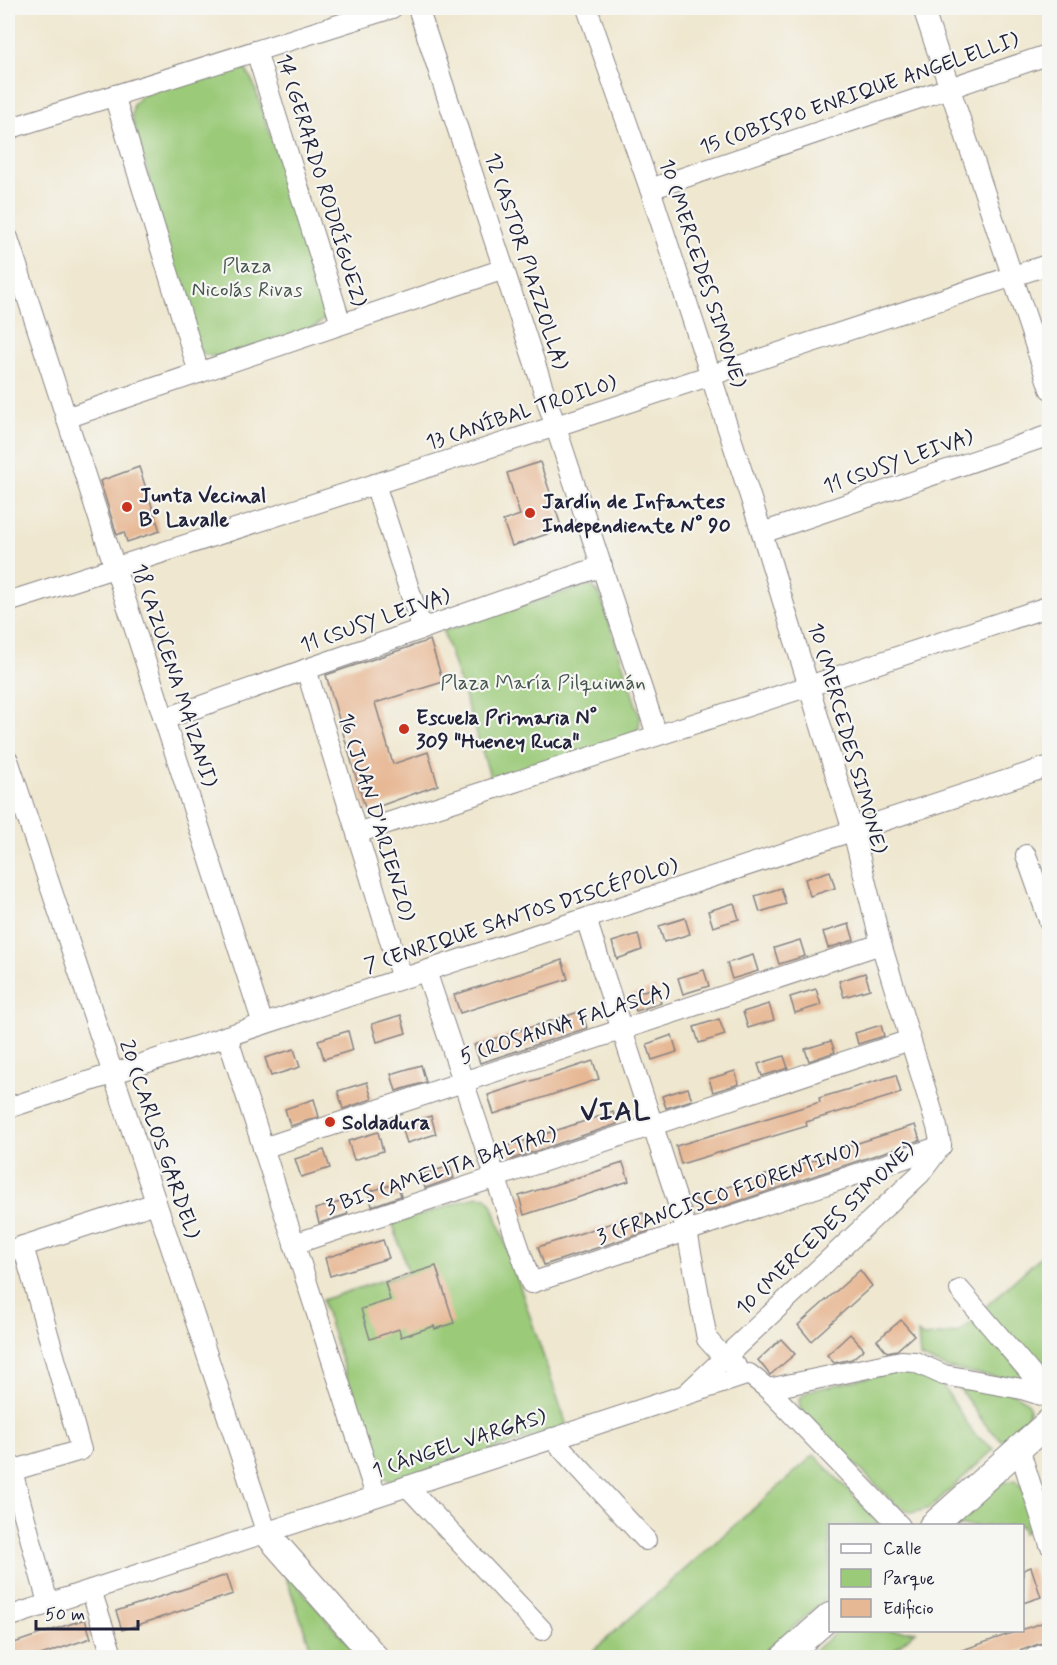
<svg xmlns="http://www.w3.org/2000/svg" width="1057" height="1665" viewBox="0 0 1057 1665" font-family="Mynerve,sans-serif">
<rect width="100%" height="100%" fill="#f6f6f2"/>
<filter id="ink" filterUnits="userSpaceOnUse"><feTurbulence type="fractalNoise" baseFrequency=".0167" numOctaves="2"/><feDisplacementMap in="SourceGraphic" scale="12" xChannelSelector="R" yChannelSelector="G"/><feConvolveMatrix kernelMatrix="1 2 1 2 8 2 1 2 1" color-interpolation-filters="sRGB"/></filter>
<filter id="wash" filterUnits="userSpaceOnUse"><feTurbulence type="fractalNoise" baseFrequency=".008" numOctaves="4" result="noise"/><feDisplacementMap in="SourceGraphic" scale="24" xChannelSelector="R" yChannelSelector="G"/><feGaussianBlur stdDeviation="1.35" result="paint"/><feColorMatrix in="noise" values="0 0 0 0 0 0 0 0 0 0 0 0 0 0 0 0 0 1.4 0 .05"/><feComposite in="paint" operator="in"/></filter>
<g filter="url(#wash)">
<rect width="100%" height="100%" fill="#efe7cf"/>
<g fill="#9bca79" stroke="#5e765a" stroke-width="1.5">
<polygon points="233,66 246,70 253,82 326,302 326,317 316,326 221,357 205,355 195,344 132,118 133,105 142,95"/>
<polygon points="585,586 593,587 600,595 640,717 639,728 631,735 492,782 443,631"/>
<polygon points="478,1196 486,1197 492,1204 567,1426 392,1482 378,1475 322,1300 408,1272 393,1224"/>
<polygon points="1049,1249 1049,1381 983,1309"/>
<polygon points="976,1319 1026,1378 1022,1382 947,1368 920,1357 918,1333 923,1337 958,1333"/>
<polygon points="902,1370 941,1383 974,1434 994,1449 930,1508 912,1513 896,1505 800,1409 799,1399 808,1391"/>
<path d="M955 1382C971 1385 1045 1389 1026 1418 1020 1427 1009 1434 1002 1441L984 1423Z"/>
<polygon points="814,1455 877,1520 878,1525 830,1526 830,1595 759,1657 586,1657"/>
<polygon points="1015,1480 1023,1488 1034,1524 1023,1534 1022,1526 954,1526 1002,1483"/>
<polygon points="283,1569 360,1657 314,1657"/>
<polygon points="837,1631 837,1630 916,1631 886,1657 807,1657"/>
</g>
<g id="blocks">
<g fill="#e7b894">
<polygon points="540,462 562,529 512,546 503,521 520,515 507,473"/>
<polygon points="139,467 160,531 127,542 124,532 117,535 100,481"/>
<polygon points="430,640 443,682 375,703 393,764 428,752 438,785 366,811 326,675"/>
<polygon points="830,871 835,888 810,896 805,879"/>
<polygon points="781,888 786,904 760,912 755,896"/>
<polygon points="734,903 739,919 713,927 708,911"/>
<polygon points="685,918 690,934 664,942 659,926"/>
<polygon points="849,924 854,940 828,948 823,932"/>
<polygon points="638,934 642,950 617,959 612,942"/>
<polygon points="800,940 805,956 779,964 774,948"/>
<polygon points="753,955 758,971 732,979 727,963"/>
<polygon points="562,960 568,979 460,1013 454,995"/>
<polygon points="704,970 709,986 683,994 678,978"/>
<polygon points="865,973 870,989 844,997 839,981"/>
<polygon points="656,987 661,1003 636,1011 631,995"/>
<polygon points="816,989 821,1005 795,1013 790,997"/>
<polygon points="769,1004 774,1020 748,1028 743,1012"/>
<polygon points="582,1011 587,1028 480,1063 474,1045"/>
<polygon points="401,1015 406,1033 377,1042 372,1024"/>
<polygon points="719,1019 725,1035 699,1043 694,1027"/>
<polygon points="881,1025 884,1036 858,1044 855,1033"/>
<polygon points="348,1031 353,1050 324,1059 318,1040"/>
<polygon points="672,1035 677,1052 652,1060 647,1044"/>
<polygon points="831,1041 835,1052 809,1061 805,1049"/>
<polygon points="294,1049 300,1067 271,1076 265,1058"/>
<polygon points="784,1056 788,1068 762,1076 758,1064"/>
<polygon points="593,1061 599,1079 494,1114 488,1095"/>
<polygon points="421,1065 426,1082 396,1091 391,1074"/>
<polygon points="735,1071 739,1084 713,1092 709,1079"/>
<polygon points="896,1075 901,1093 806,1122 807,1126 681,1164 676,1146 820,1102 819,1098"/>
<polygon points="367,1082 372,1099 343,1109 338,1091"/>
<polygon points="688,1088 692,1100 666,1108 662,1096"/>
<polygon points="314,1099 319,1117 290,1126 285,1109"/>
<polygon points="613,1112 617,1124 512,1159 508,1146"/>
<polygon points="431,1116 436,1134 407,1143 401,1125"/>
<polygon points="915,1125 920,1140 701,1214 695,1197 840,1152 839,1149"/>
<polygon points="378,1132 383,1151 354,1160 348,1141"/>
<polygon points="324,1150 330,1168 301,1177 295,1159"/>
<polygon points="623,1163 629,1181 524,1215 519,1196"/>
<polygon points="450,1166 454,1178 425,1188 421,1175"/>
<polygon points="397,1183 401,1196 372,1206 368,1192"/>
<polygon points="344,1201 348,1214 319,1223 315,1209"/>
<polygon points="643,1213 649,1231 544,1265 538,1247"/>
<polygon points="383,1240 389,1258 330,1276 325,1258"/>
<polygon points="436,1266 454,1323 435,1329 434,1326 401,1337 399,1329 370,1339 361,1309 390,1300 385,1282"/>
<polygon points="860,1270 872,1286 811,1341 798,1325"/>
<polygon points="901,1320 914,1335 897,1350 887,1352 877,1340"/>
<polygon points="850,1334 864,1349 852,1359 834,1363 827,1355"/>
<polygon points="781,1339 795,1354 770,1375 758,1360"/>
<polygon points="1031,1567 1041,1597 1023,1603 1023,1570"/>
<polygon points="227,1575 233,1594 122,1630 116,1611"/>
<polygon points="85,1619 91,1638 32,1658 8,1658 8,1645"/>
<polygon points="1050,1620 1050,1640 1014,1653 1001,1658 945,1658 945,1656"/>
</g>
</g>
</g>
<g filter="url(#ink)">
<use href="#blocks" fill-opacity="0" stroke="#888485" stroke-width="1.5"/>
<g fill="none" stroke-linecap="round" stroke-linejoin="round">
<defs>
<g id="minor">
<polyline points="418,8 657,735"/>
<polyline points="587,8 650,189 762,533 853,831 881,944 937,1127 941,1146 920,1174 686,1394"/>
<polyline points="923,8 1050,389"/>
<polyline points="256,51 341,324"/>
<polyline points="114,95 199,373"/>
<polyline points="8,129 392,8"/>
<polyline points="650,189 1050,54"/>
<polyline points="8,238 263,1024"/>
<polyline points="66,418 504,269"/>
<polyline points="375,484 422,629"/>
<polyline points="762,533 1050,435"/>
<polyline points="8,602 556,426 1050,264"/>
<polyline points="306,669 402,979"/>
<polyline points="164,719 602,566"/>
<polyline points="8,760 267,1534"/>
<path d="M357 833C588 758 819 684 1050 606"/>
<polyline points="1026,855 1050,923"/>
<polyline points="586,919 687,1231 707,1339 725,1359 736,1366"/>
<polyline points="426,971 531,1283 941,1146"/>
<polyline points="227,1036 376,1496"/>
<polyline points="8,1108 1050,766"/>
<polyline points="263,1148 881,944"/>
<polyline points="294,1244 910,1040"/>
<polyline points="8,1251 156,1203"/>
<polyline points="960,1290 1050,1396"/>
<polyline points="768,1389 900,1526"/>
<polyline points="552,1438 646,1540"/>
<polyline points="1019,1448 1050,1545"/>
<polyline points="12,1471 48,1603"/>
<polyline points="8,1472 81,1450 23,1246"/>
<polyline points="407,1486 542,1630"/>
<polyline points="91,1590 113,1658"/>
<path d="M8 1617C255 1537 502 1455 749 1374L768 1389 901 1361 915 1362 944 1375 1022 1389 1050 1398"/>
<polyline points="1034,1658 1050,1652"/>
</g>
<g id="major">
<polyline points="932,1526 1050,1421"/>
<polyline points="267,1534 376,1658"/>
<polyline points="783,1658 830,1616"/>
</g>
</defs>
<use href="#minor" stroke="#888485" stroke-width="22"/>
<use href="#major" stroke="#888485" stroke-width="28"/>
<use href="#minor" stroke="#fff" stroke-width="20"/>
<use href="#major" stroke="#fff" stroke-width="26"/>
</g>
</g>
<g fill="#c8321e" stroke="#f6f6f2" stroke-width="2">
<circle cx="127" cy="507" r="6"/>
<circle cx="530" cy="513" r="6"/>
<circle cx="404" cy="729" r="6"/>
<circle cx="330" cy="1122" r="6"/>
</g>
<g text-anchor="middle" stroke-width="4.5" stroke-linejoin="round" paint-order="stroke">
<g font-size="21" fill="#22223b" stroke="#f6f6f2">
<text transform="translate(859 93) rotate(-19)" y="7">15 (OBISPO ENRIQUE ANGELELLI)</text>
<text transform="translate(322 180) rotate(73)" y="7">14 (GERARDO RODRÍGUEZ)</text>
<text transform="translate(527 261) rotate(72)" y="7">12 (ASTOR PIAZZOLLA)</text>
<text transform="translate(703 273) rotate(72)" y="7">10 (MERCEDES SIMONE)</text>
<text transform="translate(521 412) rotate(-18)" y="7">13 (ANÍBAL TROILO)</text>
<text transform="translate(898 461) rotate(-19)" y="7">11 (SUSY LEIVA)</text>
<text transform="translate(375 620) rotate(-19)" y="7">11 (SUSY LEIVA)</text>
<text transform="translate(175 675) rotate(72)" y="7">18 (AZUCENA MAIZANI)</text>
<text transform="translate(848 738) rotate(74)" y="7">10 (MERCEDES SIMONE)</text>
<text transform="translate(377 817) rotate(73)" y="7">16 (JUAN D'ARIENZO)</text>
<text transform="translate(521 915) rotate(-18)" y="7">7 (ENRIQUE SANTOS DISCÉPOLO)</text>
<text transform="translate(565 1023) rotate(-18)" y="7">5 (ROSANNA FALASCA)</text>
<text transform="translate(160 1139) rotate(71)" y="7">20 (CARLOS GARDEL)</text>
<text transform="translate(441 1170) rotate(-18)" y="7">3 BIS (AMELITA BALTAR)</text>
<text transform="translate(728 1192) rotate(-19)" y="7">3 (FRANCISCO FIORENTINO)</text>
<text transform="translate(825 1228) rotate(-44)" y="7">10 (MERCEDES SIMONE)</text>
<text transform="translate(459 1443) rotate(-18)" y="7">1 (ÁNGEL VARGAS)</text>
</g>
<g font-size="21" fill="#46544e" stroke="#f6f6f2">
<text x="247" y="272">Plaza<tspan x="247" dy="24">Nicolás Rivas</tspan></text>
<text x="543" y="689">Plaza María Pilquimán</text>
</g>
<g font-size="21" font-weight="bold" fill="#22223b" stroke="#f6f6f2" text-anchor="start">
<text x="139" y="502">Junta Vecinal<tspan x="139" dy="24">B° Lavalle</tspan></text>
<text x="542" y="508">Jardín de Infantes<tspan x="542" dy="24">Independiente N° 90</tspan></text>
<text x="416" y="724">Escuela Primaria N°<tspan x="416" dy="24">309 "Hueney Ruca"</tspan></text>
<text x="342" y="1129">Soldadura</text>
</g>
<g font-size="27" font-weight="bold" letter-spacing="1.5" fill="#22223b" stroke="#f6f6f2">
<text x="616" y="1120">VIAL</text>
</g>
</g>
<rect width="1057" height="1665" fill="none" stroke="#f6f6f2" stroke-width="30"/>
<rect x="829" y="1524" width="195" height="108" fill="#f6f6f2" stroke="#a1a1a9" stroke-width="1.5"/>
<rect x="841" y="1544" width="30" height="9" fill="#ffffff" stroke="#a1a1a9" stroke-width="1.5"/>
<text x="883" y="1554" font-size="18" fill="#22223b">Calle</text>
<rect x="841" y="1569" width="30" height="18" fill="#9bca79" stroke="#a1a1a9" stroke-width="1.5"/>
<text x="883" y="1584" font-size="18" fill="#22223b">Parque</text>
<rect x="841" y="1599" width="30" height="18" fill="#e7b894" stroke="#a1a1a9" stroke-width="1.5"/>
<text x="883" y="1614" font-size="18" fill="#22223b">Edificio</text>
<path d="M36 1620v9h102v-9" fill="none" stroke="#22223b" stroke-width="3"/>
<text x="45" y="1620" font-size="18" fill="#22223b" stroke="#f6f6f2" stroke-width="4.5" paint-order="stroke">50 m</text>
</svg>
